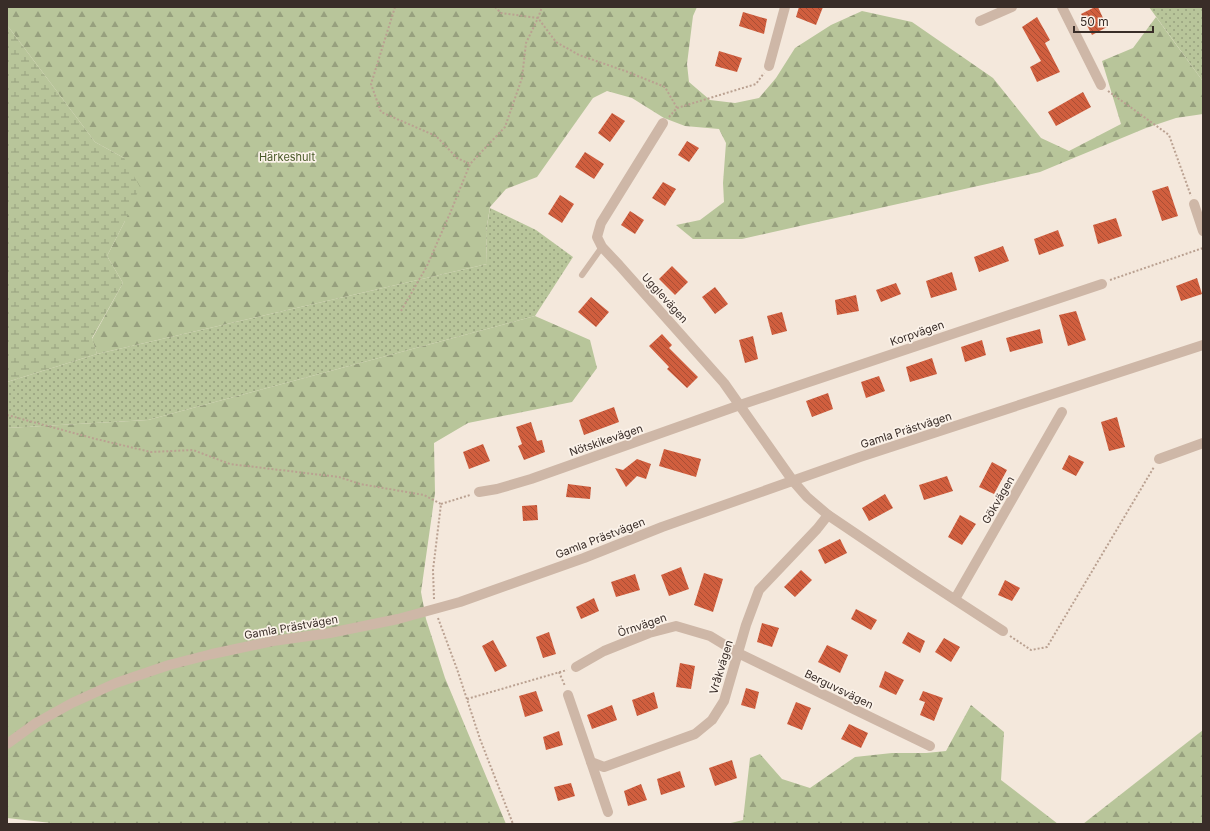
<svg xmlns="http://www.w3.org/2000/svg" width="1210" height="831" viewBox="0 0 1210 831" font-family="Inter,sans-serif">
<defs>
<pattern id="grass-dots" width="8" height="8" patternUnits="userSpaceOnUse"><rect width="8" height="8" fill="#b8c59a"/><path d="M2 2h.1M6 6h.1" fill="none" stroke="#97a07e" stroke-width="1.8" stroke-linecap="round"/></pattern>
<pattern id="forest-firs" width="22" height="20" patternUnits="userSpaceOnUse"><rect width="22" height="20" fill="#b8c59a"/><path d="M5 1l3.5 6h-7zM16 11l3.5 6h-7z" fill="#97a07e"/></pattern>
<pattern id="wetland-marsh" width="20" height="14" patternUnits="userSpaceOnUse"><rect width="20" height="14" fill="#b8c59a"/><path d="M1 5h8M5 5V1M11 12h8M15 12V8" fill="none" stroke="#97a07e"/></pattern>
<pattern id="building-back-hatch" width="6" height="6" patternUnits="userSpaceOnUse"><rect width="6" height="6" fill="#d05e3e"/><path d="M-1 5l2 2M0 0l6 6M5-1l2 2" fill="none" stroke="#aa4e34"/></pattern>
</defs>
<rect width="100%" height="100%" fill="#f4e8dc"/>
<g fill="url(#grass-dots)">
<polygon points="1149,7 1203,7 1203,79 1202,80"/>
<polygon points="490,208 536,230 573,257 535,316 148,420 7,428 7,382 97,354 487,264 486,232"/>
</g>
<g fill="url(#forest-firs)">
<polygon points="7,7 697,7 693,16 687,64 689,82 710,100 735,103 759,98 776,78 795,48 831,25 862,11 912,22 993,78 1041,138 1069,151 1121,124 1102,61 1133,48 1156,17 1202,80 1203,79 1203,114 1176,118 1146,128 1040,172 742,239 693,239 676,225 700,220 724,202 723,183 726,143 719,129 685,126 664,118 632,98 607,91 593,98 537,177 506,189 490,207 486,232 487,264 97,354 92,339 123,283 107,256 125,221 124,158 95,142 7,25"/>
<polygon points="535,316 590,340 597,368 572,402 468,423 434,443 435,493 421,592 426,619 445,678 506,824 60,824 7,818 7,428 148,420"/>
<polygon points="971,705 1004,732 1001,780 1058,824 727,824 743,820 750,758 760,754 782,779 810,788 855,757 892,753 926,753 946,751"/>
<polygon points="1203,730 1203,824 1083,824"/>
</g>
<polygon fill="url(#wetland-marsh)" points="7,25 95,142 124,158 140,187 125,221 107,256 123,283 92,338 97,354 7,382"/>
<g fill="url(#building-back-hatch)">
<polygon points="799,7 823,7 816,25 796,17"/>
<polygon points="1095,7 1098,7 1107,27 1092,35 1081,14"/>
<polygon points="743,12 767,19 764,34 739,26"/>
<polygon points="1037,17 1050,40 1045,43 1060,72 1037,82 1030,67 1041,61 1022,27"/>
<polygon points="719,51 742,58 737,72 715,66"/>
<polygon points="1083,92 1091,107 1056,126 1048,112"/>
<polygon points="612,113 625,121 610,142 598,133"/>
<polygon points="687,141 699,148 689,162 678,155"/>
<polygon points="585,152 604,164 594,179 575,167"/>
<polygon points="663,182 676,189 665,206 652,198"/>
<polygon points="1168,186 1178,216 1162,221 1152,191"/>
<polygon points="560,195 574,204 562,223 548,214"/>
<polygon points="630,211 644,220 635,234 621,225"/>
<polygon points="1116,218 1122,236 1098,244 1093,225"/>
<polygon points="1058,230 1064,246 1039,255 1034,239"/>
<polygon points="1003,246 1009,261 979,272 974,257"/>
<polygon points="672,266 688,282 675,295 659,279"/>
<polygon points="952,272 957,290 931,298 926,281"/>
<polygon points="1197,278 1202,294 1181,301 1176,286"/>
<polygon points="896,283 901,294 881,302 876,290"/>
<polygon points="715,287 728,304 715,314 702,297"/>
<polygon points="856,295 859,311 837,315 835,300"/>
<polygon points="591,297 609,312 596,327 578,312"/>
<polygon points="1076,311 1086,340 1068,346 1059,315"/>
<polygon points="782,312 787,331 772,335 767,316"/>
<polygon points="1040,329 1043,343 1010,352 1006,338"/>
<polygon points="662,334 672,345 669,348 698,377 687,388 667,369 669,367 649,346"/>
<polygon points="753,336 758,359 745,363 739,340"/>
<polygon points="982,340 986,355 965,362 961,347"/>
<polygon points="932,358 937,374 910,382 906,367"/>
<polygon points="879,376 885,391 866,398 861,382"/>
<polygon points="828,393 833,409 812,417 806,401"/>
<polygon points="614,407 619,422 584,435 579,420"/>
<polygon points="1117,417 1125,447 1109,451 1101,422"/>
<polygon points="531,422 537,441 542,440 545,452 524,460 518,446 522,444 516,427"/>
<polygon points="483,444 490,461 469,469 463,452"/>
<polygon points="664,449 701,459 696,477 659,466"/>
<polygon points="1069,455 1084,462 1076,476 1062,469"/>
<polygon points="637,459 651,464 646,479 637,476 626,487 615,468 623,470"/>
<polygon points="992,462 1007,470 994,494 979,487"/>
<polygon points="947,476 953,491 924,500 919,485"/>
<polygon points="568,484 591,487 590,499 566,497"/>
<polygon points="885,494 893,508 869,521 862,508"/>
<polygon points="537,505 538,520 523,521 522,506"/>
<polygon points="960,515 976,524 962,545 948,537"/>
<polygon points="840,539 847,553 825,564 818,550"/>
<polygon points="681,567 689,589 669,596 661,575"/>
<polygon points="801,570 812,580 795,597 784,587"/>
<polygon points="704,573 723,579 713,612 694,605"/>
<polygon points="635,574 640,590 616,597 611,582"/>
<polygon points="1005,580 1020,588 1012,601 998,595"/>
<polygon points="594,598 599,611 581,619 576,607"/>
<polygon points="856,609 877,620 871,630 851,619"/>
<polygon points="762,623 779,628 772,647 757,642"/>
<polygon points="549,632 556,654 543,658 536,637"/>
<polygon points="908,632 925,641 920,653 902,643"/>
<polygon points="944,638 960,647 951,662 935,652"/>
<polygon points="493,640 507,666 495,672 482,646"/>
<polygon points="827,645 848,655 840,673 818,662"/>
<polygon points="680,663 695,666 691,689 676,687"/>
<polygon points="885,671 904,680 896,695 879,687"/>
<polygon points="746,688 759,692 755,709 741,705"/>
<polygon points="536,691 543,711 525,717 519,696"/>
<polygon points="923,691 943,698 934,721 920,715 925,702 919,700"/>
<polygon points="654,692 658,708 637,716 632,700"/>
<polygon points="796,702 811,708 802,730 787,724"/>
<polygon points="612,705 617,720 592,729 587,715"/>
<polygon points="849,724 868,733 861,748 841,739"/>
<polygon points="559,731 563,745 546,750 543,737"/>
<polygon points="732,760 737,778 715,786 709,768"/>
<polygon points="680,771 685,787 661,795 657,779"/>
<polygon points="571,783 575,796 558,801 554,787"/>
<polygon points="641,784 647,800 628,806 624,791"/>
</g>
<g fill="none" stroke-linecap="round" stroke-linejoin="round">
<g stroke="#baa191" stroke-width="2" stroke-dasharray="2 2" stroke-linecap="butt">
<polyline points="395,7 371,84 381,112 436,136 457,158 470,164"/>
<polyline points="495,7 501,13 538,18 556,42 579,55 628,72 665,87 677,108"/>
<polyline points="1108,91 1169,135 1191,196"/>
<polyline points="669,117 677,108 756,84 764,73"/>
<polyline points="1110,280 1203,248"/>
<polyline points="401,311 427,266 451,211 470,164 505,127 522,78 526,43 538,18 542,7"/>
<polyline points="7,415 96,439 151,452 193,450 230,464 339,477 360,484 424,495 441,504 433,570 434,599"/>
<polyline points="441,504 470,495"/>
<polyline points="438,618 457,669 480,739 513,824"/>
<polyline points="1010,636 1031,650 1047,647 1154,467"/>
<polyline points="559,672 565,686"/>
<polyline points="467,699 567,670"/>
</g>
<polyline stroke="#ceb7a7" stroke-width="6" points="582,275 602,247"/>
<g stroke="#ceb7a7" stroke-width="10">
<polyline points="1062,7 1101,85"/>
<polyline points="980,21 1012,7"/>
<polyline points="769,66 785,7"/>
<polyline points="663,123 601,223 597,237 602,247 619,265 724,383 793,481 807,497 828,515 914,573 1003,631"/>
<polyline points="1194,204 1203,231"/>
<polyline points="1159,459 1203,443"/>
<polyline points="479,492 497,489 531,479 740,405 1102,284"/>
<polyline points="955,599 1062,412"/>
<polyline points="576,667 604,651 649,633 676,626 710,636 738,653 930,746"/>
<polyline points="568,695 591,762 604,767 695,734 712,720 724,701 746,625 759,590 817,529 828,515"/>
<polyline points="7,744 36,723 72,703 116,683 169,665 212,654 273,641 330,633 398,619 460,602 584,558 662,527 860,457 1203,345"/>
<polyline points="591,762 608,812"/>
</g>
</g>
<g text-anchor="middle" stroke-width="3.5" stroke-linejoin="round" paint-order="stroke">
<g font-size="11" fill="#495a29" stroke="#fbf2e9">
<text x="287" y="161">Härkeshult</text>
</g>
<g font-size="11" fill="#392d28" stroke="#fbf2e9">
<text transform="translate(665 298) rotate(48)" y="4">Ugglevägen</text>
<text transform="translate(917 333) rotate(-19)" y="4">Korpvägen</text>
<text transform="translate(906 430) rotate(-18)" y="4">Gamla Prästvägen</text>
<text transform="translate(606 440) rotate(-19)" y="4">Nötskikevägen</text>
<text transform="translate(998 500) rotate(-60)" y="4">Gökvägen</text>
<text transform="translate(600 538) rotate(-21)" y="4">Gamla Prästvägen</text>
<text transform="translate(642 625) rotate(-19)" y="4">Örnvägen</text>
<text transform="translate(291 627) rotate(-10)" y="4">Gamla Prästvägen</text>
<text transform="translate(721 667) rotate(-73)" y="4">Vråkvägen</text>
<text transform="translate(839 689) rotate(26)" y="4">Berguvsvägen</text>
</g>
</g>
<rect width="1210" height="831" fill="none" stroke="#392d28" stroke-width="16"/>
<path d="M1074 26v6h79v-6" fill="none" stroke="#392d28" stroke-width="2"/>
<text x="1080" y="26" font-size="12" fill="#392d28" stroke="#fbf2e9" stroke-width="3" paint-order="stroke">50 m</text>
</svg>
